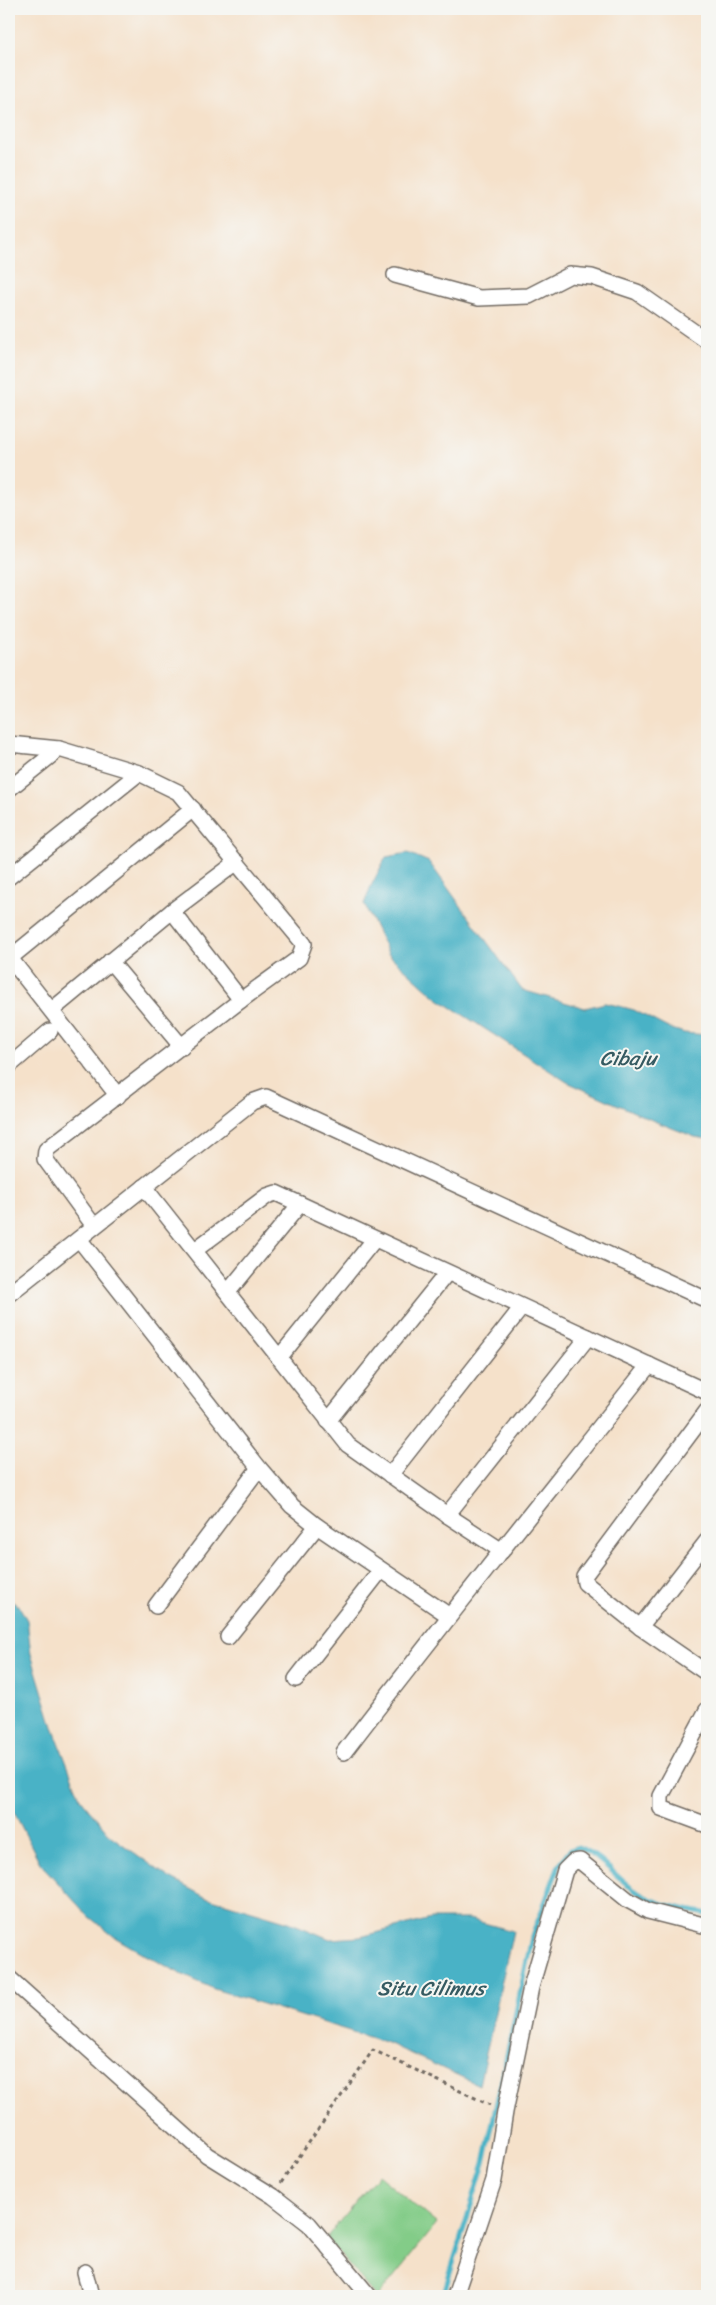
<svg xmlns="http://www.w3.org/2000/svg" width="716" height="2305" viewBox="0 0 716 2305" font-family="Sriracha,sans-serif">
<rect width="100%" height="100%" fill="#f6f6f2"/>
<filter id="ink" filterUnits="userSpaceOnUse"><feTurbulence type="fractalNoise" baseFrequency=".02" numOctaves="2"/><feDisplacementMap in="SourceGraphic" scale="10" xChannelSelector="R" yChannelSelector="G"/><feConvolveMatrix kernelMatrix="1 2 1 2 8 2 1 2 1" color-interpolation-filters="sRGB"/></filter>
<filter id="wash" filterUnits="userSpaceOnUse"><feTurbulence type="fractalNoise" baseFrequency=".0096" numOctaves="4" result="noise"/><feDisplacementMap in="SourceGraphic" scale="20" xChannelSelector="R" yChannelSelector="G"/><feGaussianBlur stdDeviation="1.12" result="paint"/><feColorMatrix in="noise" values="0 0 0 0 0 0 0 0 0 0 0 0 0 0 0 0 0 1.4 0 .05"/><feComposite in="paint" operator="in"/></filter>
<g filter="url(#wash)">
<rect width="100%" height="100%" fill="#f5e1ca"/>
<polygon fill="#83cc88" stroke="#577c5a" points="378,2175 437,2224 378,2296 375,2296 326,2238"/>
<g fill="#48b2c6" stroke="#3a6e78">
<polygon points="408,853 429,862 522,990 585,1008 605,1003 619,1006 634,1010 666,1027 684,1033 707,1035 707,1139 695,1137 654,1121 567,1082 437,998 389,955 364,904 371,886 386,857"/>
<polygon points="9,1600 19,1606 27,1620 31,1654 54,1730 80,1798 111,1836 168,1877 205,1897 289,1922 330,1939 360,1937 431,1919 469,1919 513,1931 479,2085 385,2042 214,1989 181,1974 144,1954 116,1938 88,1916 40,1863 9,1802"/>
</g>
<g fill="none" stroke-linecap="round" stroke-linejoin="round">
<path stroke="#48b2c6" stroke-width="5" d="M443 2296 484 2163 532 1937 559 1865 570 1850 578 1847C601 1856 616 1878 637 1892 655 1904 686 1910 707 1914"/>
</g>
</g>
<g filter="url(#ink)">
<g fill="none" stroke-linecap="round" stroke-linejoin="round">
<defs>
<g id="minor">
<polyline points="395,275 479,298 529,296 570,275 592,277 637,292 707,341"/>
<polyline points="9,744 59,749 139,773 178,792 304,944 299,958 241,1000 46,1150 45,1159 94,1226"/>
<polyline points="9,789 59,749"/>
<polyline points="9,877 139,773"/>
<polyline points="172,911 241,1000"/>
<polyline points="9,957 118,1096"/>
<polyline points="10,958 193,809"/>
<polyline points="110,961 182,1047"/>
<polyline points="52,1010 172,911 237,862"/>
<polyline points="9,1066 50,1031"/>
<polyline points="144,1187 348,1445 447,1515 502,1551"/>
<polyline points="79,1239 259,1468 292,1506 317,1526 448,1615"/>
<polyline points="195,1250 267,1196 276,1193 707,1392"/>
<polyline points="228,1292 300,1204"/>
<polyline points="9,1294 252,1102 266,1097 707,1300"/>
<polyline points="279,1358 374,1240"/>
<polyline points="707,1411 584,1576 585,1583 640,1627 707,1673"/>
<polyline points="328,1421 447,1273"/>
<polyline points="390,1475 522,1307"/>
<polyline points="447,1515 588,1337"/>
<polyline points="156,1606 259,1468"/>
<polyline points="640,1627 707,1541"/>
<polyline points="228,1637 317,1526"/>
<polyline points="296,1679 381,1570"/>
<polyline points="707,1710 661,1796 661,1808 707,1825"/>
<path d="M344 1752C444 1621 547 1494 649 1365"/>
<polyline points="9,1978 207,2155 273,2196 309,2224 369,2296"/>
<polyline points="85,2272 91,2296"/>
<polyline points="455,2296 494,2180 505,2112 531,1987 565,1870 573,1862 580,1861 628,1900 648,1911 707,1926"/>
</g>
</defs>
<use href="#minor" stroke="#726b63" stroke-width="18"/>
<polyline stroke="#726b63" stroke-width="3" stroke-dasharray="4 4" stroke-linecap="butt" points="281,2183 373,2050 490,2105"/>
<use href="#minor" stroke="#fff" stroke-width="15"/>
</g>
</g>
<g text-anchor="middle" stroke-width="4" stroke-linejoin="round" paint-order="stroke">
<g font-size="20" font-style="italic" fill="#355a61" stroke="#f6f6f2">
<text x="628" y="1065">Cibaju</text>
<text x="431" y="1995">Situ Cilimus</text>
</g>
</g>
<rect width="716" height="2305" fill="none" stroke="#f6f6f2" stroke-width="30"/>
</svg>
